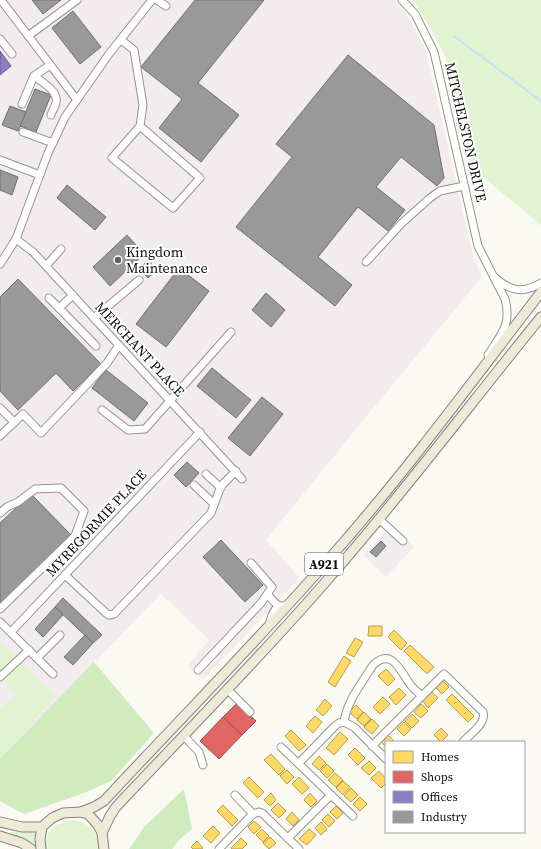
<svg xmlns="http://www.w3.org/2000/svg" width="541" height="849" viewBox="0 0 541 849" font-family="'Source Serif 4',serif">
<rect width="100%" height="100%" fill="#fbfaf2"/>
<g fill="#f3ecef">
<polygon points="0,0 395,0 409,18 426,51 473,256 482,277 356,429 266,540 300,578 203,680 188,665 209,640 161,594 0,759"/>
<polygon points="392,525 414,547 386,577 363,555"/>
</g>
<g fill="#e1f3d0">
<polygon points="413,0 541,0 541,225 469,165 448,63 438,41"/>
<polygon points="0,641 15,656 0,671"/>
<polygon points="22,663 56,696 0,759 0,709 16,694 7,684 6,679"/>
<path d="M72 820C89 822 98 832 101 849H45C45 830 55 823 72 820Z"/>
<polygon points="11,831 38,833 35,841 36,848 10,836"/>
</g>
<g fill="#d0ebbd">
<polygon points="94,662 154,733 111,781 84,793 24,814 0,801 0,759"/>
<polygon points="184,789 192,829 179,840 172,849 129,849 144,827"/>
</g>
<g fill="#ffd966" stroke="#b79c4c">
<polygon points="369,626 382,626 382,636 368,636"/>
<polygon points="394,630 407,643 401,650 388,637"/>
<polygon points="355,638 363,642 354,657 346,653"/>
<polygon points="410,645 434,667 427,674 404,651"/>
<polygon points="344,656 351,661 335,687 328,682"/>
<polygon points="386,669 395,679 388,686 378,676"/>
<polygon points="442,680 449,687 442,694 435,687"/>
<polygon points="399,688 406,695 396,705 389,697"/>
<polygon points="431,691 438,698 428,708 422,700"/>
<polygon points="452,694 474,716 468,722 446,700"/>
<polygon points="383,697 390,704 380,714 373,707"/>
<polygon points="325,699 332,706 323,716 316,710"/>
<polygon points="421,704 428,711 421,718 414,712"/>
<polygon points="356,705 363,712 357,719 349,712"/>
<polygon points="364,712 371,719 364,726 357,720"/>
<polygon points="412,714 419,721 412,728 405,721"/>
<polygon points="315,716 322,722 313,733 306,726"/>
<polygon points="372,719 379,726 372,734 364,727"/>
<polygon points="404,722 411,729 404,736 397,729"/>
<polygon points="441,728 448,735 441,742 434,735"/>
<polygon points="291,730 306,745 299,751 285,736"/>
<polygon points="340,732 348,739 334,755 326,748"/>
<polygon points="387,734 394,741 393,742 386,742 386,747 380,741"/>
<polygon points="355,748 365,758 358,765 348,755"/>
<polygon points="271,754 285,769 279,775 264,760"/>
<polygon points="319,756 326,763 319,770 312,764"/>
<polygon points="369,761 376,768 369,775 361,768"/>
<polygon points="327,764 334,771 327,778 320,771"/>
<polygon points="287,770 294,777 287,784 280,776"/>
<polygon points="379,771 386,779 386,783 381,788 371,778"/>
<polygon points="335,773 343,780 336,787 328,780"/>
<polygon points="249,777 264,792 258,798 243,783"/>
<polygon points="299,777 309,788 302,794 292,784"/>
<polygon points="343,781 350,787 343,795 336,788"/>
<polygon points="351,788 358,795 351,802 344,796"/>
<polygon points="271,793 276,800 270,806 264,800"/>
<polygon points="310,793 317,801 311,807 304,800"/>
<polygon points="360,797 367,804 360,811 353,804"/>
<polygon points="278,803 286,811 279,818 271,810"/>
<polygon points="223,805 238,820 232,826 217,811"/>
<polygon points="336,806 343,813 337,819 330,812"/>
<polygon points="292,812 299,820 293,826 286,819"/>
<polygon points="328,814 335,821 329,827 322,820"/>
<polygon points="254,821 261,827 254,834 248,827"/>
<polygon points="321,822 327,829 321,835 315,828"/>
<polygon points="213,826 220,833 211,843 203,836"/>
<polygon points="262,829 269,836 263,842 256,835"/>
<polygon points="309,829 316,835 307,845 299,839"/>
<polygon points="270,837 276,843 269,849 263,843"/>
<polygon points="241,838 247,844 242,849 232,849 231,848"/>
<polygon points="197,841 203,848 201,849 193,849 191,847"/>
</g>
<g fill="#e06666" stroke="#a14c4c">
<polygon points="237,703 256,721 242,735 223,717"/>
<polygon points="223,717 242,735 219,759 200,741"/>
</g>
<polygon fill="#8e7cc3" stroke="#685b8d" points="0,51 11,66 0,75"/>
<g fill="#999" stroke="#6f6f6f">
<polygon points="32,0 61,0 43,14"/>
<polygon points="195,0 264,0 198,83 239,115 201,162 159,128 182,99 141,67"/>
<polygon points="73,11 101,47 80,64 52,28"/>
<polygon points="348,55 434,125 444,178 437,186 401,157 376,187 405,210 388,231 358,207 318,257 352,285 335,306 236,227 292,157 276,144"/>
<polygon points="35,89 51,95 36,132 20,126"/>
<polygon points="10,106 26,112 18,131 2,125"/>
<polygon points="0,170 18,177 12,195 0,190"/>
<polygon points="67,185 106,217 95,230 57,198"/>
<polygon points="127,235 144,254 110,286 93,267"/>
<polygon points="148,260 157,270 148,278 139,269"/>
<polygon points="179,268 209,291 166,347 136,324"/>
<polygon points="18,279 101,364 73,391 56,373 18,410 0,391 0,297"/>
<polygon points="266,293 285,310 271,327 252,310"/>
<polygon points="212,368 251,400 236,418 197,386"/>
<polygon points="106,370 148,403 134,421 92,388"/>
<polygon points="262,397 283,414 250,456 228,438"/>
<polygon points="187,462 199,473 186,487 174,475"/>
<polygon points="31,494 71,535 0,604 0,523"/>
<polygon points="221,540 263,585 245,602 203,557"/>
<polygon points="381,541 386,546 376,557 370,552"/>
<polygon points="63,598 102,635 93,643 55,607"/>
<polygon points="55,607 63,615 43,637 35,629"/>
<polygon points="85,635 93,643 73,665 64,657"/>
</g>
<g fill="none" stroke-linecap="round" stroke-linejoin="round">
<polyline stroke="#c5e1f8" stroke-width="2" points="454,36 541,101"/>
<defs>
<g id="minor">
<polyline points="1,0 77,100"/>
<polyline points="157,0 166,6"/>
<path d="M402 0 415 14 434 52 478 246 505 299C512 325 501 334 488 355"/>
<polyline points="28,36 77,0"/>
<polyline points="0,39 12,54"/>
<polyline points="121,40 134,50 143,105 140,126 200,178 173,208 112,158 140,126"/>
<path d="M34 76C42 82 59 91 56 103 55 107 52 111 51 115"/>
<polyline points="22,104 34,76 50,65"/>
<polyline points="23,132 53,143"/>
<polyline points="0,160 40,175"/>
<polyline points="16,239 33,252 242,479"/>
<polyline points="366,262 402,223 430,198 440,191 464,186"/>
<polyline points="0,264 16,239 48,153 65,117 109,54 152,0"/>
<polyline points="46,266 61,249"/>
<path d="M494 277C510 291 523 294 541 283"/>
<polyline points="49,298 59,308 73,295"/>
<polyline points="59,308 96,346"/>
<polyline points="94,318 139,280"/>
<polyline points="0,408 14,422"/>
<polyline points="102,410 128,430 145,429 231,332"/>
<polyline points="0,436 23,414 41,433 107,363 119,345"/>
<polyline points="206,474 221,488"/>
<polyline points="194,485 214,504"/>
<polyline points="0,513 7,507 18,502 35,489 61,488 84,511 75,536 0,609"/>
<polyline points="379,519 403,541"/>
<polyline points="65,575 106,613 109,615 114,614 211,513 221,486 236,471"/>
<path d="M268 595C274 602 279 610 288 604"/>
<polyline points="0,622 53,674"/>
<polyline points="269,625 272,615 277,607 277,605"/>
<polyline points="11,632 200,432"/>
<polyline points="37,658 60,635"/>
<polyline points="198,670 261,603 272,587 251,563"/>
<polyline points="0,677 29,650"/>
<polyline points="227,689 250,712"/>
<path d="M344 722C347 701 362 683 373 665 392 647 400 671 410 684 413 689 418 692 422 696"/>
<polyline points="344,722 354,727 386,759"/>
<polyline points="183,735 199,752 203,765"/>
<path d="M372 746 444 674 483 712C487 723 470 734 463 742"/>
<polyline points="281,747 353,816"/>
<polyline points="299,763 335,726 339,723 344,722"/>
<polyline points="235,795 253,814"/>
<polyline points="288,838 331,795"/>
<polyline points="219,849 253,814 259,812 262,813 299,849"/>
</g>
<g id="major">
<path d="M81 812 94 807 104 801C181 718 262 637 336 551 409 468 474 379 541 292"/>
<polyline points="0,822 22,827 42,827"/>
<path d="M102 833 110 816 116 807C187 731 261 657 329 578 403 494 470 404 541 317"/>
<polyline points="0,836 22,843 31,849"/>
<polyline points="41,849 40,839 42,827 52,818 63,813 81,812 88,814 98,825 102,833 104,849"/>
</g>
</defs>
<use href="#minor" stroke="#959491" stroke-width="9"/>
<use href="#major" stroke="#82827e" stroke-width="11"/>
<use href="#minor" stroke="#fefefd" stroke-width="7"/>
<use href="#major" stroke="#edead8" stroke-width="9"/>
</g>
<circle fill="#61615e" stroke="#fff" stroke-width="1.5" cx="118" cy="260" r="4"/>
<g text-anchor="middle" stroke-width="4" stroke-linejoin="round" paint-order="stroke">
<rect fill="#fff" stroke="#565656" stroke-width="1" x="305" y="553" width="38" height="22" rx="3"/>
<g font-size="13" font-weight="bold" fill="#0e0e0e">
<text x="324" y="569">A921</text>
</g>
<g font-size="14" fill="#0e0e0e" stroke="#fff">
<text transform="translate(466 132) rotate(77)" y="5">MITCHELSTON DRIVE</text>
<text transform="translate(140 349) rotate(47)" y="5">MERCHANT PLACE</text>
<text transform="translate(96 523) rotate(-47)" y="5">MYREGORMIE PLACE</text>
</g>
<g font-size="14" fill="#0e0e0e" stroke="#fff" text-anchor="start">
<text x="126" y="257">Kingdom<tspan x="126" dy="16">Maintenance</tspan></text>
</g>
</g>
<rect x="385" y="741" width="140" height="92" fill="#ffffff" stroke="#9f9f9f"/>
<rect x="393" y="751" width="20" height="12" fill="#ffd966" stroke="#9f9f9f"/>
<text x="421" y="761" font-size="12" fill="#0e0e0e">Homes</text>
<rect x="393" y="771" width="20" height="12" fill="#e06666" stroke="#9f9f9f"/>
<text x="421" y="781" font-size="12" fill="#0e0e0e">Shops</text>
<rect x="393" y="791" width="20" height="12" fill="#8e7cc3" stroke="#9f9f9f"/>
<text x="421" y="801" font-size="12" fill="#0e0e0e">Offices</text>
<rect x="393" y="811" width="20" height="12" fill="#999999" stroke="#9f9f9f"/>
<text x="421" y="821" font-size="12" fill="#0e0e0e">Industry</text>
</svg>
